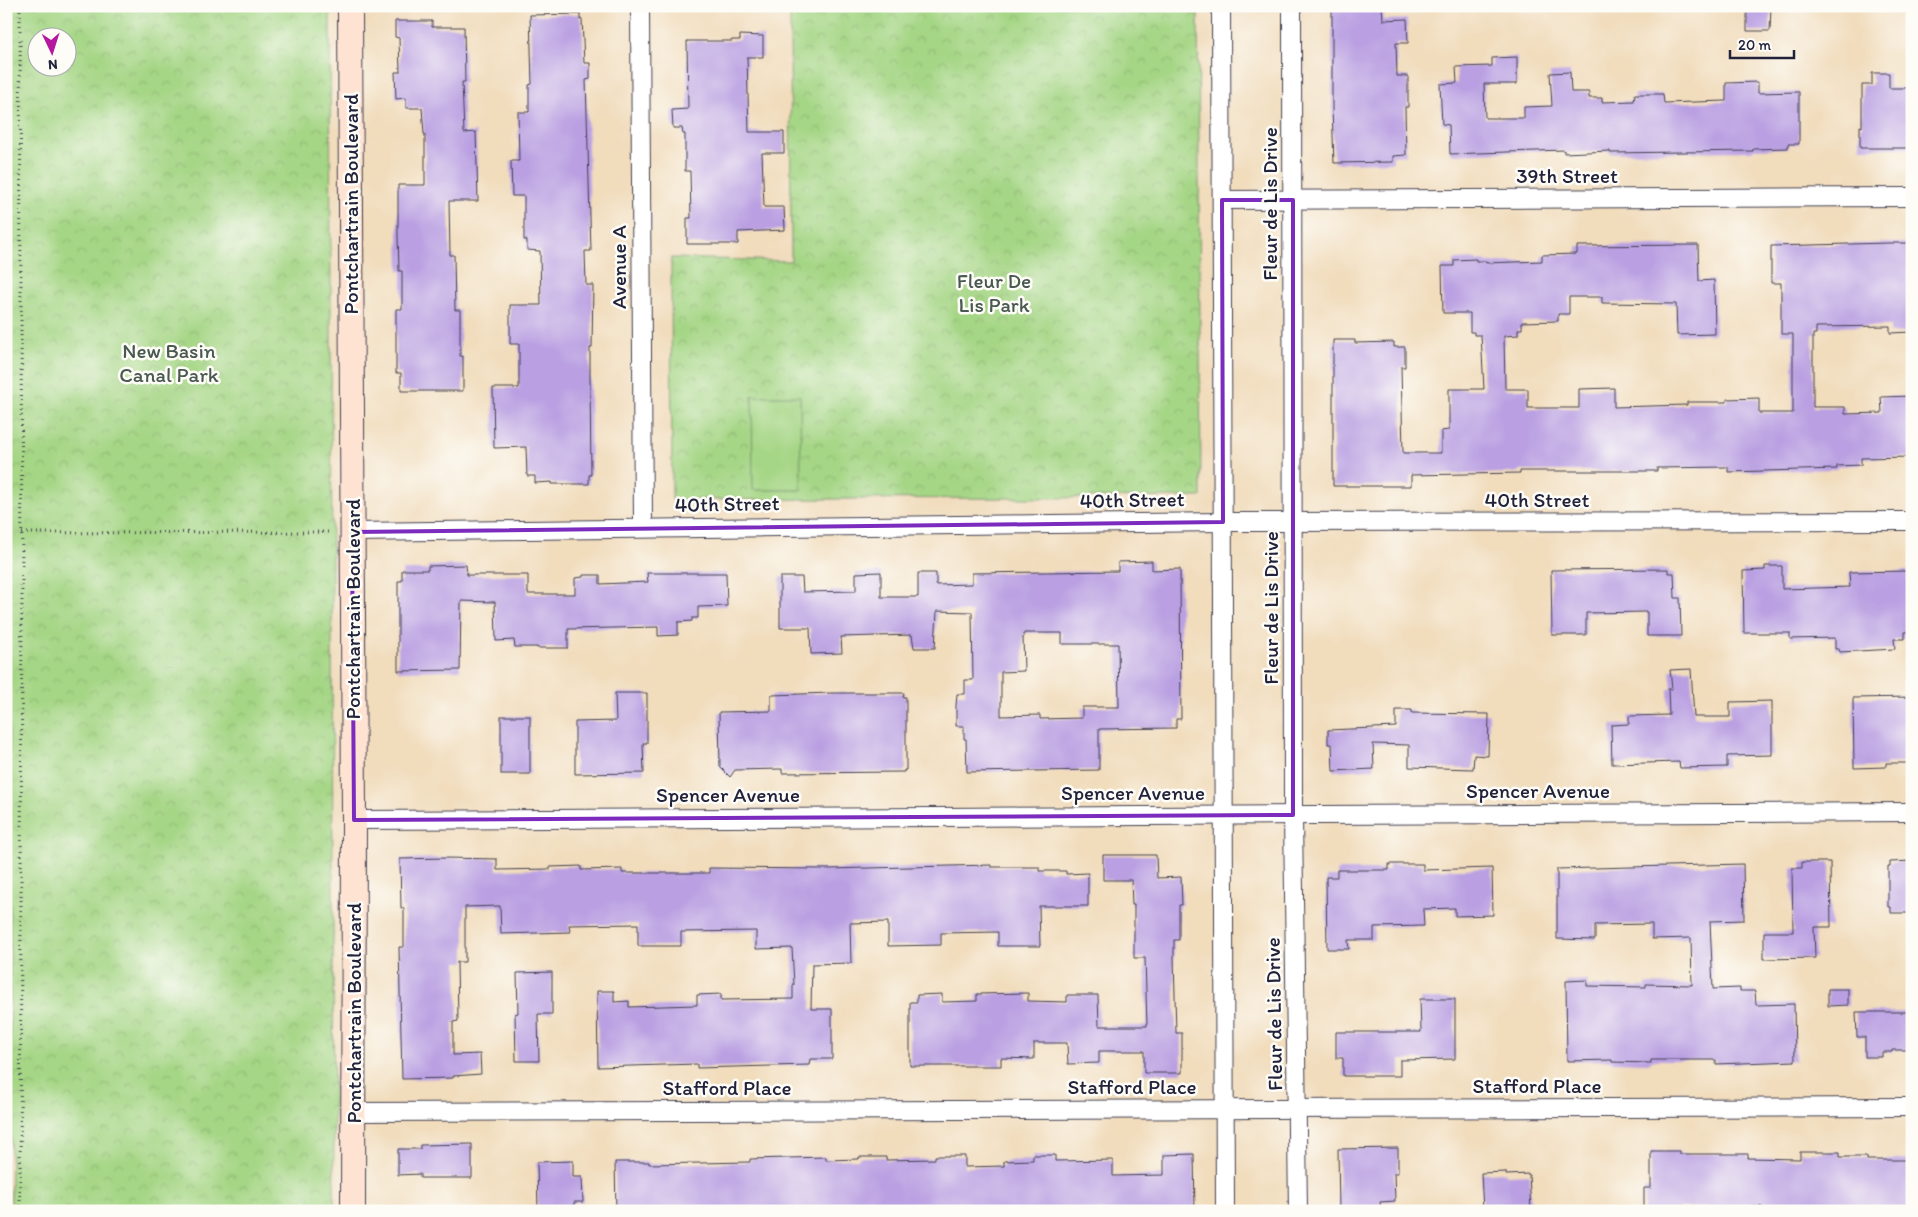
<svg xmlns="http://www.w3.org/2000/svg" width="1918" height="1217" viewBox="0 0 1918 1217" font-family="Itim,sans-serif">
<defs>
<pattern id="park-crowns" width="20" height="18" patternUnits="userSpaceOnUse" patternTransform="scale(1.25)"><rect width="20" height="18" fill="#a5d685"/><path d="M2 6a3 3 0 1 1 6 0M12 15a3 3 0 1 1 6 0" fill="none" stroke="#8eb774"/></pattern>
</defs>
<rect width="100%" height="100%" fill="#fdfcf7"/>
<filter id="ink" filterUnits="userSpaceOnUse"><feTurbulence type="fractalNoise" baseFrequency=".02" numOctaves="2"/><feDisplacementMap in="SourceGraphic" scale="10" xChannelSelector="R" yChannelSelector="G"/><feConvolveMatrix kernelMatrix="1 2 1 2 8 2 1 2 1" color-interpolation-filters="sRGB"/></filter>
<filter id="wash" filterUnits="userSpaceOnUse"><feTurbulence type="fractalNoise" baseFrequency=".0096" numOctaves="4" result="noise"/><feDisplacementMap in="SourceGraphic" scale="20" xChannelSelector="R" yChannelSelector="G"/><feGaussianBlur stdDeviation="1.12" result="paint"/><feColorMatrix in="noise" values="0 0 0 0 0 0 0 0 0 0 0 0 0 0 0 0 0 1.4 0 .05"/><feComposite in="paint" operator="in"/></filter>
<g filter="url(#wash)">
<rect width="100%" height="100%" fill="#f1dcbc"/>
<g fill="url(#park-crowns)" stroke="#647c60" fill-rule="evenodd">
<path d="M6 6H330L334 1211H11ZM38 38H68V68H38Z"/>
<polygon points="790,6 1198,6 1201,497 672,500 671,258 791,261"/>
</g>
<polygon fill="#a5d685" stroke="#647c60" points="752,396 800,396 801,490 753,490"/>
<g id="blocks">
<g fill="#baa0e2" fill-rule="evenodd">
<polygon points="1332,6 1382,6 1383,20 1407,19 1408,43 1396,43 1397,76 1408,76 1408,107 1405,107 1406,155 1393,156 1393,162 1334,163 1332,108"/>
<polygon points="1747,6 1771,6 1770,31 1747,31"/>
<polygon points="580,14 580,20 582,19 584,63 590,63 590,79 586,80 591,251 585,251 586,285 593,285 592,348 590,348 590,380 591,475 589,475 589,484 552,484 552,482 535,483 535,476 527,476 526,447 494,448 493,388 519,388 519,344 510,344 510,305 541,305 540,251 527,250 527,240 524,240 524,196 512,196 511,161 519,161 518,112 529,112 529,85 532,84 530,15"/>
<polygon points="395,21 432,21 432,27 464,27 465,82 462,82 464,133 476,132 478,201 449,201 450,255 454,255 455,310 460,310 460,356 463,356 463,391 401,391 401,373 396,373 396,309 402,309 402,271 399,271 398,235 398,185 425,185 425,134 424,134 422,108 406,108 406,98 396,99 395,72 400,72 399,38 395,37"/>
<polygon points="740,35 763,36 763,57 747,57 749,132 784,132 784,153 762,153 764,207 784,207 785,230 738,232 738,244 687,244 687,218 691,218 690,171 685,171 685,134 683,134 682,128 673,128 672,110 688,109 687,41 732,41 732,40 740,40"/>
<polygon points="1517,57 1517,84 1484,84 1485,118 1524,118 1524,107 1552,106 1550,73 1570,72 1571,92 1589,92 1589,98 1602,98 1602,102 1634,101 1635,94 1663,94 1664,103 1726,101 1726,83 1758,82 1758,93 1799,92 1799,144 1788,144 1788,148 1753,149 1753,151 1610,153 1610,151 1564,153 1564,150 1450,154 1449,125 1442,124 1440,84 1457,83 1456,67 1492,66 1492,58"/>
<polygon points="1872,73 1889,73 1889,88 1912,88 1912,148 1860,148 1860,126 1862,127 1862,85 1872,85"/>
<polygon points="1889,243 1912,243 1912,332 1890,333 1890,326 1816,327 1816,334 1813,334 1813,407 1845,407 1845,414 1882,413 1881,397 1912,396 1912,457 1861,458 1861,465 1837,466 1837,469 1728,472 1728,467 1657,468 1657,471 1520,471 1520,473 1411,475 1411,486 1333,486 1333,340 1355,340 1355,343 1394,342 1394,347 1405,347 1405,367 1401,367 1403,453 1441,453 1441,431 1449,430 1449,389 1484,389 1481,335 1474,335 1474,332 1470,332 1470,313 1443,313 1442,266 1454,266 1454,260 1476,259 1476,261 1486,261 1486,263 1542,261 1542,255 1577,254 1577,246 1698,245 1699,281 1714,280 1715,334 1677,335 1676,304 1602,303 1602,297 1569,297 1569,314 1558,314 1558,321 1522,322 1522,329 1518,329 1518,335 1504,336 1505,389 1528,389 1528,408 1579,408 1579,389 1614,388 1614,407 1687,405 1687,402 1727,402 1727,399 1759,398 1759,413 1793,413 1793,334 1781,334 1781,283 1771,283 1771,246"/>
<path d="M1152 561V570L1180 569 1181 719H1176V728L1099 729V770L967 772 966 739H964V726H956V706L957 694H965V680H973L972 612 937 611 935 648H914L912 635 841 637 842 653 811 654 810 628H780V577H802L803 592 856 591V573L881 572V597H918V573H936V585L972 584V573L1118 571V562ZM1024 633H1062V644H1118L1119 707H1082V718L1040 719V715L1001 716V672L1024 671 1023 637H1024Z"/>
<polygon points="466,565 467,575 528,575 528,594 575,594 575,578 583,577 583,575 600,575 600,584 648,582 647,573 726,573 727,606 698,607 698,618 692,618 692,621 678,622 678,635 658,636 658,627 568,629 568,648 537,648 537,647 515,647 514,640 496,641 495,602 461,601 460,670 398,671 398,581 402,581 402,570 428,570 428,566"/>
<polygon points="1765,566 1782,566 1782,589 1850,587 1849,572 1910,571 1912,614 1909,615 1909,632 1905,632 1905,639 1894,639 1895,649 1840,652 1839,649 1835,649 1835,638 1790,639 1790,633 1744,633 1743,571 1765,570"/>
<polygon points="1668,569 1668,573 1674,573 1675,598 1680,598 1681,636 1647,636 1647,612 1586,613 1586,635 1552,635 1551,570"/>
<polygon points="1691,669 1694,717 1730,717 1730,702 1772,701 1772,755 1727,756 1727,767 1680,768 1679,762 1612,764 1611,725 1629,724 1629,716 1669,715 1668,689 1672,689 1670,670"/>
<polygon points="615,693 647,693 647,743 643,743 644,773 575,774 575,722 616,721"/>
<polygon points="831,693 904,693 903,697 906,697 906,770 904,770 904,772 782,773 782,769 735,770 730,777 720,767 719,712 771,711 771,695"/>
<polygon points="1912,697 1912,763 1886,763 1886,767 1854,768 1853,698"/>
<polygon points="1396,710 1412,710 1412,713 1489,714 1488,756 1474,755 1473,769 1409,767 1409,745 1373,744 1374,769 1333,771 1332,744 1328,744 1328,730 1396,727"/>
<rect x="501" y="716" width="29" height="58"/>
<polygon points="1103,855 1156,855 1157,878 1181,877 1182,905 1179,905 1179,940 1174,940 1174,958 1176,1033 1182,1033 1182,1073 1144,1073 1144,1051 1099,1051 1099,1063 1068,1064 1067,1043 1034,1043 1034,1059 1001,1058 1001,1066 910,1066 910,1002 917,1002 917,995 942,994 942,1002 977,1001 977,994 1028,993 1028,1001 1067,1002 1067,995 1098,995 1099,1026 1147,1026 1145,958 1134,958 1134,905 1132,905 1131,880 1103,880"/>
<polygon points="446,858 497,859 497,870 550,869 550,867 581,866 581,870 622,869 622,873 709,873 709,868 828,869 991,865 991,867 1039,867 1039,871 1066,871 1066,874 1088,873 1088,906 1039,906 1040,946 998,946 998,932 941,933 941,945 888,946 888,922 850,923 851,963 812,964 811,1009 832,1009 832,1059 810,1059 809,1065 697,1068 697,1064 598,1067 597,991 614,991 614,1002 629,1001 629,1007 697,1005 697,995 721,994 721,1000 793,999 793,985 794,985 792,948 756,949 756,931 681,932 681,946 638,946 638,924 569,925 570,932 501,934 500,906 465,907 465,962 457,962 458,1021 453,1022 453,1055 480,1054 481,1074 453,1076 453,1078 402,1079 399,947 404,947 404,908 401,908 400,859"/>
<polygon points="1912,861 1912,913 1891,913 1891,907 1888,907 1888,866 1890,866 1890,862"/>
<polygon points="1802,862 1830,862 1831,927 1814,927 1815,958 1764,959 1764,932 1793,932 1792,868 1802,868"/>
<polygon points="1389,864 1423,864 1423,870 1492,868 1493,915 1455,916 1455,908 1423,909 1424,926 1374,927 1374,940 1348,940 1349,949 1327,949 1326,877 1337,877 1337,870 1389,870"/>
<polygon points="1743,864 1744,920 1710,921 1713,989 1740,988 1740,991 1755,991 1756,1005 1794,1004 1795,1061 1716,1064 1716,1060 1651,1060 1651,1063 1612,1062 1612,1060 1567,1061 1566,981 1587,980 1587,986 1646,987 1646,984 1692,985 1691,938 1652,939 1652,924 1595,925 1595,940 1557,939 1557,869"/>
<polygon points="552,972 552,1014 538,1014 539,1061 516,1061 515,1014 518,1013 517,973"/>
<polygon points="1828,989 1848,989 1848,1005 1828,1006"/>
<polygon points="1420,999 1455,999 1455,1059 1400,1060 1400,1076 1343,1076 1343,1058 1336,1058 1336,1032 1421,1032"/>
<polygon points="1856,1012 1912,1012 1912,1050 1892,1050 1892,1052 1882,1052 1882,1057 1865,1057 1865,1037 1857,1037"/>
<polygon points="472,1144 472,1178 420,1178 420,1174 398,1175 398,1149 420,1149 420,1145"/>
<polygon points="1398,1148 1398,1173 1394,1173 1395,1201 1380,1202 1381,1211 1339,1211 1338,1149"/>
<polygon points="1651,1151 1680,1151 1680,1154 1748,1154 1748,1158 1800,1159 1800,1152 1840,1152 1840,1157 1867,1157 1867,1160 1912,1160 1912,1211 1762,1211 1762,1207 1680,1208 1680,1211 1644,1211 1644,1188 1651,1188"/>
<polygon points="1194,1154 1195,1211 616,1211 615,1162 649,1162 649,1164 750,1162 750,1159 826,1157 826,1160 859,1159 859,1157 886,1157 886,1160 935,1159 935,1156 965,1156 965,1167 1004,1166 1004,1161 1033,1160 1033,1155 1055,1155 1055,1161 1113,1160 1113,1176 1164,1175 1164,1155"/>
<polygon points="573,1161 573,1177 582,1177 583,1202 574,1202 574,1211 538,1211 537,1162"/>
<polygon points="1506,1172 1506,1175 1529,1174 1531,1211 1483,1211 1481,1173"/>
</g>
</g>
</g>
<g filter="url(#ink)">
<use href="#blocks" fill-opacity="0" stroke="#413e4e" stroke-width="1"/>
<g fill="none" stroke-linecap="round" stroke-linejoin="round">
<defs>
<g id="street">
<polyline points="640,6 643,527"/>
<polyline points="1221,6 1225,1211"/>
<polyline points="1292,6 1293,815 1298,1211"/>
<polyline points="1222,200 1912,197"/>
<polyline points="352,532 1223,522 1912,521"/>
<polyline points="354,820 1912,812"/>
<polyline points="353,1112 1912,1107"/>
</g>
<polyline id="secondary" points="350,6 354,820 353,1211"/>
</defs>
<use href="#street" stroke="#413e4e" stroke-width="20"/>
<use href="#secondary" stroke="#413e4e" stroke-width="26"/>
<g stroke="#413e4e" stroke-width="3" stroke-dasharray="1 4" stroke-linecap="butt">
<polyline points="22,533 331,532"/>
<polyline points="20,1211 22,595 20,6"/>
</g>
<use href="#street" stroke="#fff" stroke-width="18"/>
<use href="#secondary" stroke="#fee3d2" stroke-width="24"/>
</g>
</g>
<path fill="none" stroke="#7b2cbf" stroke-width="4" stroke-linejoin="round" d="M1222 200H1293V815L354 820 352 532 1223 522Z"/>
<g text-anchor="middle" stroke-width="5" stroke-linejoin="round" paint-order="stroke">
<g font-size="21" fill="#22223b" stroke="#fdfcf7">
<text x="1567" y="183">39th Street</text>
<text transform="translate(351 204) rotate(-90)" y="7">Pontchartrain Boulevard</text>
<text transform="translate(1270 204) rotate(-90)" y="7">Fleur de Lis Drive</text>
<text transform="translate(619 267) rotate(-90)" y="7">Avenue A</text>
<text transform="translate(1132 500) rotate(-1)" y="7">40th Street</text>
<text x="1537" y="507">40th Street</text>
<text transform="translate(727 504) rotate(-1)" y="7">40th Street</text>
<text transform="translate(1271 608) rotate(-90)" y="7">Fleur de Lis Drive</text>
<text transform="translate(353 609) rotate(-90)" y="7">Pontchartrain Boulevard</text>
<text x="1538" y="798">Spencer Avenue</text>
<text x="1133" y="800">Spencer Avenue</text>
<text x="728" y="802">Spencer Avenue</text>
<text transform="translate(354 1013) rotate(-90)" y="7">Pontchartrain Boulevard</text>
<text transform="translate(1274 1014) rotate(-91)" y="7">Fleur de Lis Drive</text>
<text x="1537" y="1093">Stafford Place</text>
<text x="1132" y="1094">Stafford Place</text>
<text x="727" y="1095">Stafford Place</text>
</g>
<g font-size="21" fill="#495851" stroke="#fdfcf7">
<text x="994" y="288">Fleur De<tspan x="994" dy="24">Lis Park</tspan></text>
<text x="169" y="358">New Basin<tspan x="169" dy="24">Canal Park</tspan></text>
</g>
</g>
<rect width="1918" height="1217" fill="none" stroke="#fdfcf7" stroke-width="25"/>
<g transform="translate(52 52) rotate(176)"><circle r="24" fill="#fdfcf7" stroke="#a5a5ac"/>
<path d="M0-4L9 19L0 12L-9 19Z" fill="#b5179e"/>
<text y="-8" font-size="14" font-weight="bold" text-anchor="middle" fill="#22223b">N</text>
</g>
<path d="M1730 50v8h64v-8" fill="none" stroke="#22223b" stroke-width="2.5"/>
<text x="1738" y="50" font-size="15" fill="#22223b" stroke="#fdfcf7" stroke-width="4" paint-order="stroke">20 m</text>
</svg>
